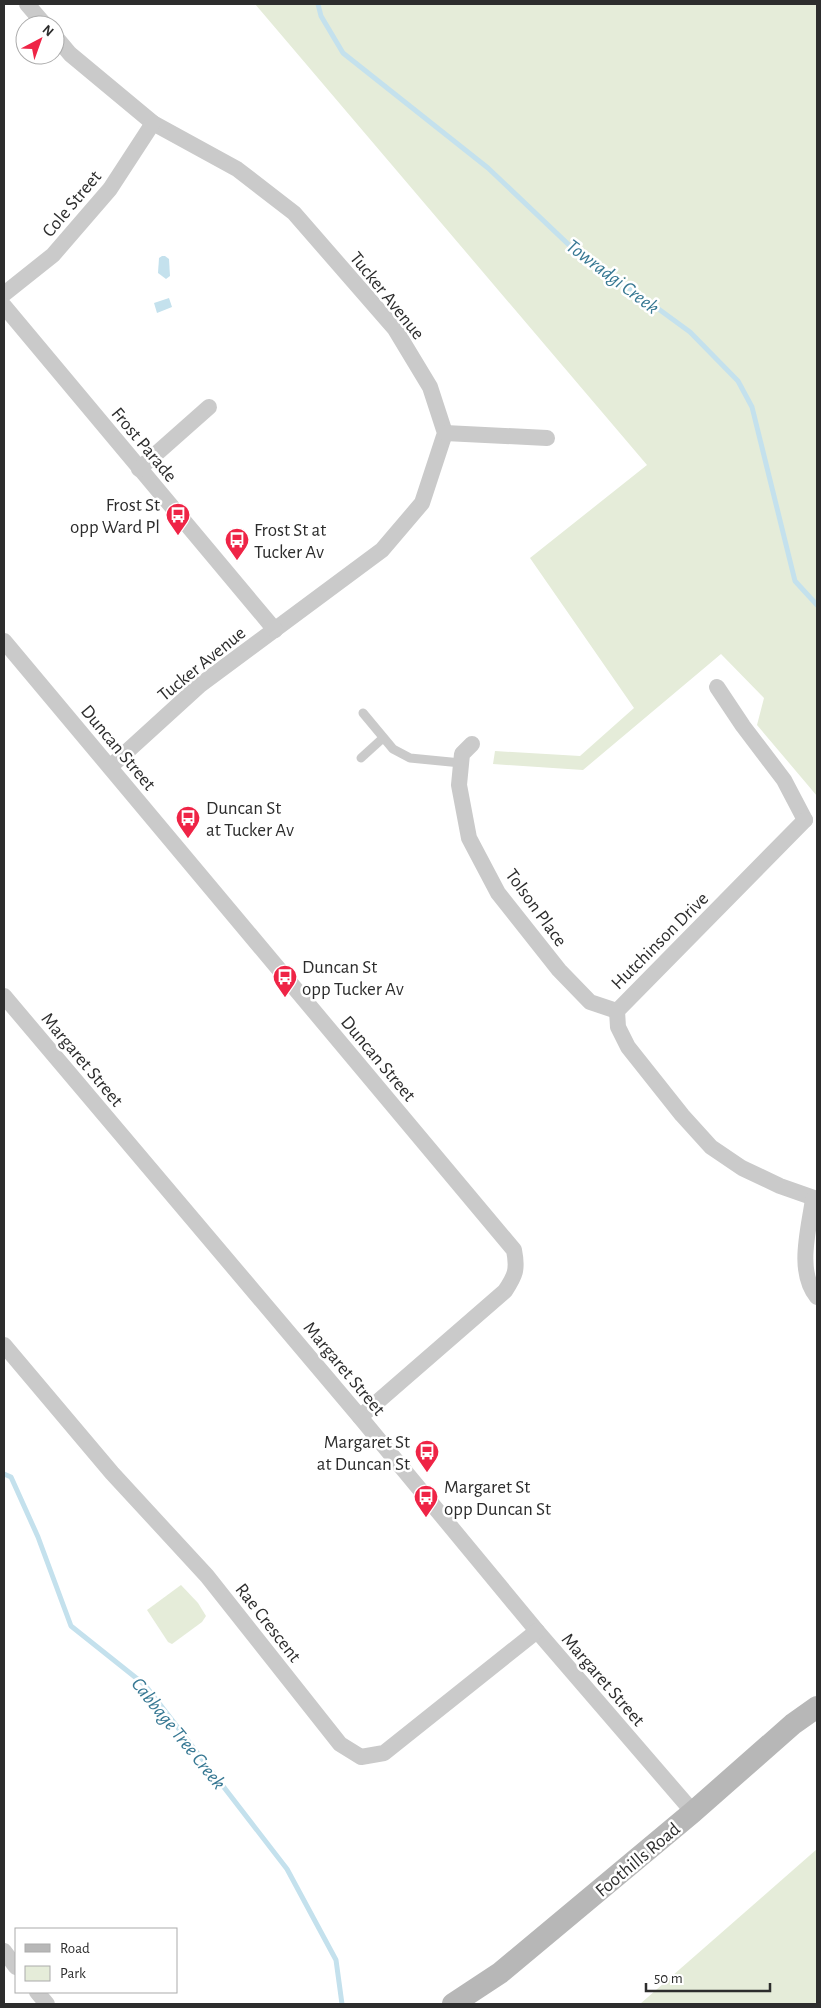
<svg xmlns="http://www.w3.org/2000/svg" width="821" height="2008" viewBox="0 0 821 2008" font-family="'Alegreya Sans',sans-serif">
<rect width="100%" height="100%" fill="#fff"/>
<g fill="#e5ecd9">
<polygon points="255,4 817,4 817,796 757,725 764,698 721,654 583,770 493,764 495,751 580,756 634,708 530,558 647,465"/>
<polygon points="181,1585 198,1603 206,1616 202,1622 172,1644 168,1642 147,1610"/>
<polygon points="817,1849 817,2004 640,2004"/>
</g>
<g fill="#c4e1ed">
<polygon points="162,256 165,256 169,259 170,276 166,279 158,273 159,258"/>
<polygon points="169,298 172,307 157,313 154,303"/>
</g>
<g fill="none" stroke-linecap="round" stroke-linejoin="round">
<g stroke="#c4e1ed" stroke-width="5">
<polyline points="318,4 321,16 343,53 488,168 588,263 638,294 690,332 738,381 752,407 795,581 817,605"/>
<polyline points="4,1474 11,1477 38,1537 71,1626 145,1685 287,1869 336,1960 342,2004"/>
</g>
<g stroke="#cacaca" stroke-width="9">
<polyline points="363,713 393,749 410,758 461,763"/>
<polyline points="361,758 383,738"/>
</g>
<g stroke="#cacaca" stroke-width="16">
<polyline points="27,4 45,25"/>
<polyline points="55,36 70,54 153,123 237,169 294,213 395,329 430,387 445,433 422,503 382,550 200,685 110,767"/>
<polyline points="4,294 53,255 110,189 153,123"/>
<polyline points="4,306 275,630"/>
<polyline points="445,433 547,438"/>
<polyline points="139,469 209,407"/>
<path d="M4 641 514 1250C518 1270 515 1276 505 1291L360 1417"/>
<polyline points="717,687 743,726 784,780 805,820"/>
<polyline points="472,744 462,754 459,785 469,838 498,893 559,970 590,1002 617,1011"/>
<polyline points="805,820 617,1011 618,1027 628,1047 682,1115 711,1147 742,1168 780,1186 817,1199"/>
<polyline points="4,996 360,1417 537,1631 693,1812"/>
<path d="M813 1199C809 1229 796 1271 817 1297"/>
<polyline points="4,1345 112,1473 207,1576 340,1744 361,1757 384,1753 537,1631"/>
<polyline points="4,1951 16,1967"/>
<polyline points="37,1992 47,2004"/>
</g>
<polyline stroke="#b7b7b7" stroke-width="22" points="453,2004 500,1973 693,1812 793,1724 817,1707"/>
</g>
<defs>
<symbol id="bus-pin" viewBox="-11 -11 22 30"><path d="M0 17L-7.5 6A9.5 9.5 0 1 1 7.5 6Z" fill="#ef2446" stroke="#fff"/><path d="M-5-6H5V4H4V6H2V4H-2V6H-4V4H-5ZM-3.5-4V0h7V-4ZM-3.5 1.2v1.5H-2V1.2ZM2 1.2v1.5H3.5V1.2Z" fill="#fff"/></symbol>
</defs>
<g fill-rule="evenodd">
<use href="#bus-pin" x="164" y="501" width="28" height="38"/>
<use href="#bus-pin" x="223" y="526" width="28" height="38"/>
<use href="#bus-pin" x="174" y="804" width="28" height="38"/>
<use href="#bus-pin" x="271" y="963" width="28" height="38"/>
<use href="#bus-pin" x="413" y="1438" width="28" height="38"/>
<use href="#bus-pin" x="412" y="1483" width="28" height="38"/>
</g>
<g text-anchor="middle" stroke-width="5" stroke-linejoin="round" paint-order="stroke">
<g font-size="19" fill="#2d2d2d" stroke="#fff">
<text transform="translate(71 203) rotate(-50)" y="7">Cole Street</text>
<text transform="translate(388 295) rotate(51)" y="7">Tucker Avenue</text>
<text transform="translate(145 444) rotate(50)" y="7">Frost Parade</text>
<text transform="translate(201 663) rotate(-39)" y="7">Tucker Avenue</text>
<text transform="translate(119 747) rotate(50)" y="7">Duncan Street</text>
<text transform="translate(537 907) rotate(54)" y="7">Tolson Place</text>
<text transform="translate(659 940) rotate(-45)" y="7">Hutchinson Drive</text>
<text transform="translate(379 1058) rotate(50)" y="7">Duncan Street</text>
<text transform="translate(83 1059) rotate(50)" y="7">Margaret Street</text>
<text transform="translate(345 1368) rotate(50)" y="7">Margaret Street</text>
<text transform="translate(269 1622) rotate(52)" y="7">Rae Crescent</text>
<text transform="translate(604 1679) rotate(49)" y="7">Margaret Street</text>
<text transform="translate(637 1859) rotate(-40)" y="7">Foothills Road</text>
</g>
<g font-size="19" fill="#2d2d2d" stroke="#fff" text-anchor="start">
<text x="160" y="511" text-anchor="end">Frost St<tspan x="160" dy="22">opp Ward Pl</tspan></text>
<text x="254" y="536">Frost St at<tspan x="254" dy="22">Tucker Av</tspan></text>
<text x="206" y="814">Duncan St<tspan x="206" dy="22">at Tucker Av</tspan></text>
<text x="302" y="973">Duncan St<tspan x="302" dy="22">opp Tucker Av</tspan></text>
<text x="410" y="1448" text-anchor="end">Margaret St<tspan x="410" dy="22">at Duncan St</tspan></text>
<text x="444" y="1493">Margaret St<tspan x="444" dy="22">opp Duncan St</tspan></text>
</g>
<g font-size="20" font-style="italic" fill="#377893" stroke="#fff">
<text transform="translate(613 276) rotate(37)" y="7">Towradgi Creek</text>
<text transform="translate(179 1733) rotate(51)" y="7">Cabbage Tree Creek</text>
</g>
</g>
<rect width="821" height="2008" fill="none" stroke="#2d2d2d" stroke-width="10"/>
<rect x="15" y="1928" width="162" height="65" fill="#ffffff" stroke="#ababab"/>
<rect x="25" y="1944" width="25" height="8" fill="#b7b7b7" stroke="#ababab"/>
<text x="60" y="1953" font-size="15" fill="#2d2d2d">Road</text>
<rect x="25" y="1966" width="25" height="15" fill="#e5ecd9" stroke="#ababab"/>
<text x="60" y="1978" font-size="15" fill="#2d2d2d">Park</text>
<g transform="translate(40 40) rotate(41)"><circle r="24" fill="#ffffff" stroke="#ababab"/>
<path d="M0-4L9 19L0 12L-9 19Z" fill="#ef2446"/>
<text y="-8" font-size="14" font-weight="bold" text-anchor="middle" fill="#2d2d2d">N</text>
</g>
<path d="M646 1983v8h124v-8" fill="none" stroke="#2d2d2d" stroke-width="2.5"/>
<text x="654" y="1983" font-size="15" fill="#2d2d2d" stroke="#ffffff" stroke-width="4" paint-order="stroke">50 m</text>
</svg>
